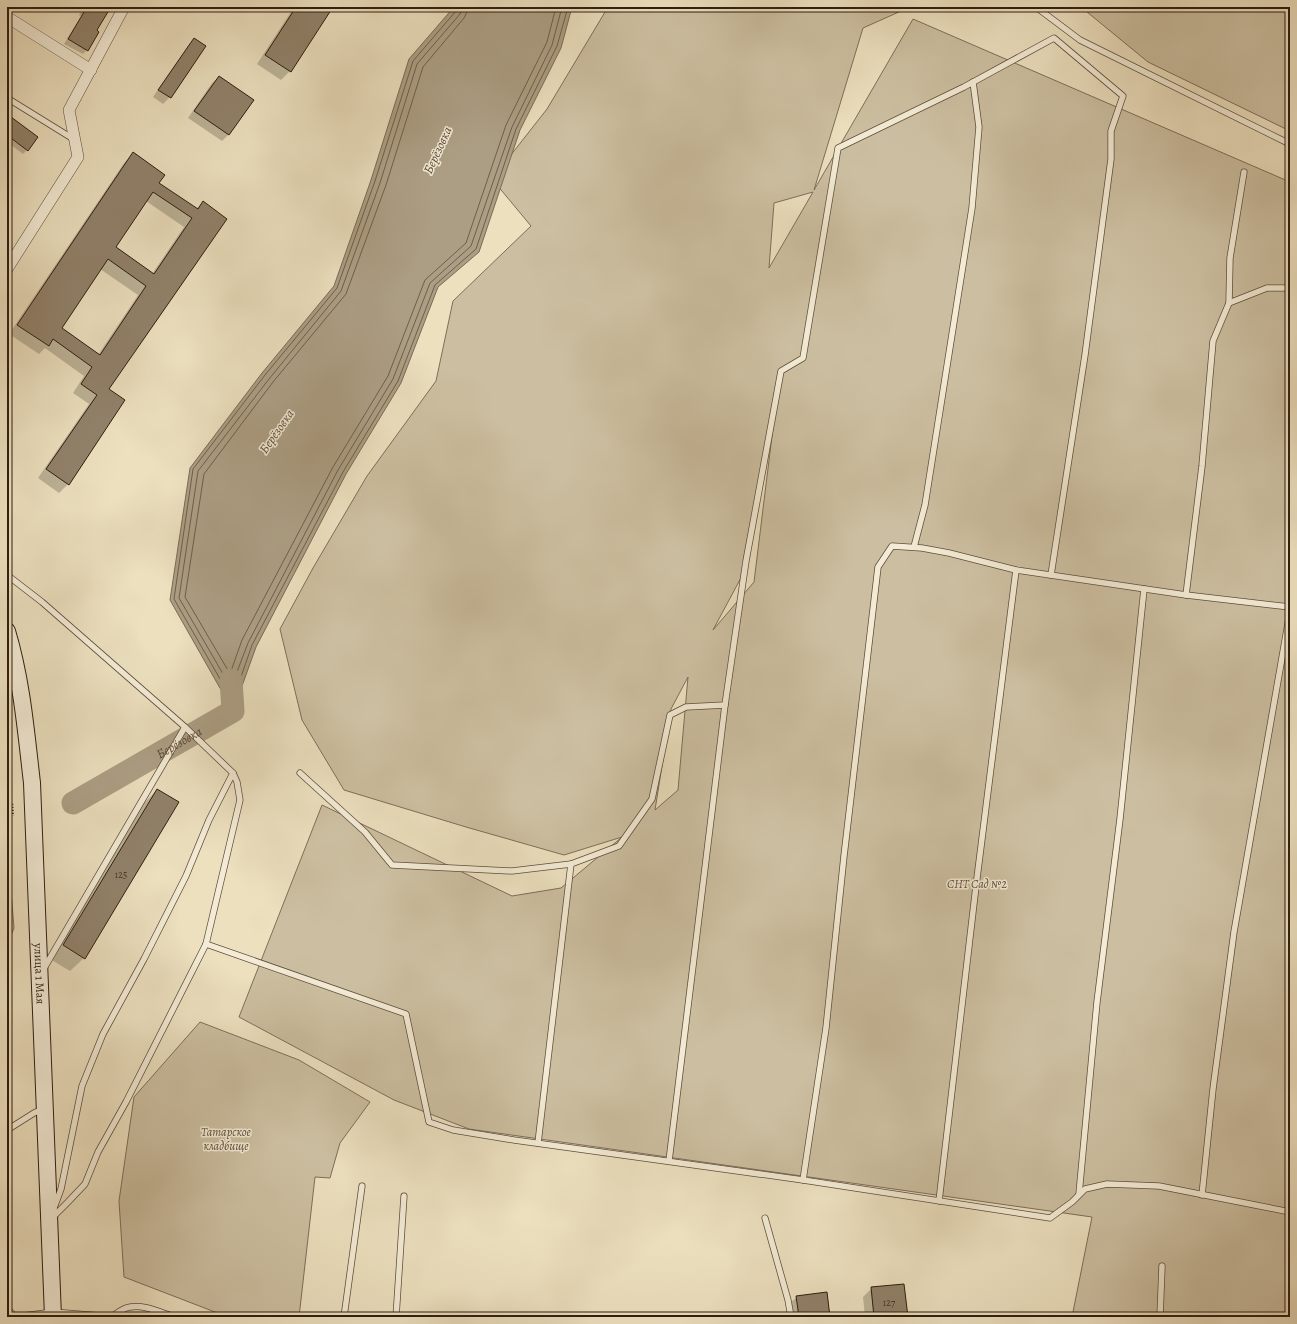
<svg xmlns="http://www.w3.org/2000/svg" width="1297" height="1324" viewBox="0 0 1297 1324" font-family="Alegreya,serif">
<rect width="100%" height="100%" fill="#ece0bf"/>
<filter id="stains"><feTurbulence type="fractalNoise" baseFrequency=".005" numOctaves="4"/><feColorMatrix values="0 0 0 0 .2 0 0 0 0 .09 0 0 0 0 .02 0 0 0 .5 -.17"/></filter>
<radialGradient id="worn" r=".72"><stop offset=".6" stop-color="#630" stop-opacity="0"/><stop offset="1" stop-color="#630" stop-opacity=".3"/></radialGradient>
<g fill="#ccbfa1" stroke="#7e6e59" fill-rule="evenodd">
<path d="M608 7H910L863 28 814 190 913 19 1290 182V1317H1072L1092 1217 469 1129 394 1100 239 1017 322 805 512 896 561 888 622 837 564 855 466 827 344 790 302 720 280 629 313 568 367 476 436 381 453 301 531 226 492 179 547 109ZM813 192 769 268 774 203ZM773 428 754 582 713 630 743 574ZM688 677 678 790 655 810 671 709Z"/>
<polygon points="1081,7 1290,7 1290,131 1148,62"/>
<polygon points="7,842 14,928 7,946"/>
<polygon points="200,1022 299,1060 370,1102 340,1143 330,1178 315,1177 299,1317 228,1317 124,1277 119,1201 134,1097"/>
</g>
<polygon fill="#ac9e84" stroke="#7a6a56" points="454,7 572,7 561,48 520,130 479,252 438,287 401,383 346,474 256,647 233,711 170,600 190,468 262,373 334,286 371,180 409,59"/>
<g fill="#0003" fill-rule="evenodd">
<polygon points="83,7 110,7 96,31 87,50 83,54 64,44 81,16 79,15"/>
<polygon points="294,7 332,7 290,71 281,80 257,64"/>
<polygon points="194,39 205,47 170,97 163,104 153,97 188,46"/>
<polygon points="219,77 253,100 228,135 222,141 188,118 212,83"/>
<polygon points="7,119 27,150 23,154 7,142"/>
<path d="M133 154 158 184 196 209 203 202 108 389 68 484 59 493 38 478 89 404 73 393 84 376 45 348 39 354 9 334 124 163ZM146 201 184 227 152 274 115 247ZM100 269 138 295 98 355 60 329Z"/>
<polygon points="7,225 12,229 7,236"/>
<polygon points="157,790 84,958 70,971 50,959 143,804"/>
<polygon points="872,1288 907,1317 865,1317 863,1297"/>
<polygon points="797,1297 829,1317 792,1317 790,1303"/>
</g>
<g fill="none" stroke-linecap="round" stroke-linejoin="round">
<g stroke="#6e5e4a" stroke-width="1">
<polyline points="457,7 456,11 413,61 375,181 337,288 265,375 193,469 174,599 231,698 234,697 252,645 343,472 398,381 435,285 476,249 516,129 557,46 568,7"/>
<polyline points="462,7 460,14 417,64 380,183 341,291 269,379 198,471 179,598 230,686 232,685 248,643 338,470 393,379 430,283 471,246 512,127 552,45 562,7"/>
<polyline points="468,7 467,12 464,18 423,67 386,185 346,294 273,382 204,474 185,597 229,672 231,671 242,640 333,467 388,376 425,280 466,243 506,125 547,42 556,7"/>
</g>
<path stroke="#ac9e84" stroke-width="23" id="s1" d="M73 803 233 711 231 680"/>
</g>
<g fill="#91826b" stroke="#2f1d11" fill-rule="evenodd">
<polygon points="87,7 111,7 97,30 99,32 88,51 68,39"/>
<polygon points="296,7 333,7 291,72 265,55"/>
<polygon points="194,38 206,46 171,98 158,90"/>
<polygon points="219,76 254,100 229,135 194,111"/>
<polygon points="7,114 38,137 28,151 7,135"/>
<path d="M133 152 165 175 159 183 198 209 203 201 227 219 109 389 125 400 69 485 46 469 97 395 81 384 92 367 53 339 49 346 17 325ZM153 192 192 218 154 274 116 247ZM108 259 146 286 100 355 62 328Z"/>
<polygon points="157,789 179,802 85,959 63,945"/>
<polygon points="904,1284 908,1317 874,1317 871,1287"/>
<polygon points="827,1292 830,1317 799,1317 796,1296"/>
</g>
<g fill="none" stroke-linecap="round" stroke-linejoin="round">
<defs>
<g id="service">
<polyline points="1036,7 1080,40 1290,144"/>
<polyline points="7,98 75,140"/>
<polyline points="1229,303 1230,258 1244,172"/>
<polyline points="914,547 925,505 972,208 979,127 973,82"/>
<polyline points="7,575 42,602 185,727"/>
<polyline points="1186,595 1202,466 1213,341 1229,303 1267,288 1290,288"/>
<polyline points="1290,607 1186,595 1016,570 949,553 922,548 892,546 878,567 844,856 826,1028 803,1180 1050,1218 1072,1202 1085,1189 1107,1184 1159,1186 1290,1212"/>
<polyline points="300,773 365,832 392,865 512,871 571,864"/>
<polyline points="206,944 406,1014 429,1122 453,1130 514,1140 803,1180"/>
<polyline points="43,970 185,727 233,773 237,782 240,800 206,944 126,1102 98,1152 85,1184 68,1202 52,1218"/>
<polyline points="7,1130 34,1113 43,1109"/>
<polyline points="538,1143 571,864 619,846 652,799 670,715 686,707 725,705 746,561 781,371 803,358 838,148 964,87 1054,38 1123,96 1111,131 1111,159 1085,355 1051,575"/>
<polyline points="669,1161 725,705"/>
<polyline points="7,1192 8,1236 7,1240"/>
<polyline points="1079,1194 1097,1002 1120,819 1144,589"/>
<polyline points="1202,1195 1213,1089 1234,932 1290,612"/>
<polyline points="939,1201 976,886 1016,570"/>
<polyline points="54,1208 61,1189 82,1086 103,1034 144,959 186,876 209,820 233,773"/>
<polyline points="765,1218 788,1300 791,1317"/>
<polyline points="7,1308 15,1317"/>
<path d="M113 1316C118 1312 123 1308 130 1307 144 1304 161 1313 175 1317"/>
<polyline points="15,1317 53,1312 114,1317"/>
<polyline points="344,1317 362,1186"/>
<polyline points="396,1317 404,1196"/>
<polyline points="1160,1317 1162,1266"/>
</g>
<g id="minor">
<polyline points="7,17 91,70"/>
<polyline points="7,269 78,157 69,110 124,7"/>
</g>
<g id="secondary">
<path id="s2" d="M7 631C22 681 26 732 32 783L53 1317"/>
</g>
</defs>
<use href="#service" stroke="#5e4e3c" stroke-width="7"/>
<use href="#minor" stroke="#5e4e3c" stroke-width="12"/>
<use href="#secondary" stroke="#2f1d11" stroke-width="18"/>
<polyline stroke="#2f1d11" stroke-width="2.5" stroke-dasharray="1 2" stroke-linecap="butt" points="7,804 12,803 13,816"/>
<use href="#service" stroke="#f3ebd5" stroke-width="5.5"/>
<use href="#minor" stroke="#f3ebd5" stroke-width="11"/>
<use href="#secondary" stroke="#f3ebd5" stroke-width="16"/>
</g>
<g text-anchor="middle" stroke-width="3" stroke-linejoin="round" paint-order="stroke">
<g font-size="10" fill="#483628">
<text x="121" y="878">125</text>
<text x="889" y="1306">127</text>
</g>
<g font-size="12" font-style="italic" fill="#5e4e3c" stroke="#f3ebd5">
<text x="977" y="888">СНТ Сад №2</text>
<text x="226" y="1136">Татарское<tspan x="226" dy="14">кладбище</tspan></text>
</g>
<g font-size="12" fill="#2f1d11" stroke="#f3ebd5">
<text dy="4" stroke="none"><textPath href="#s2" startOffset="345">улица 1 Мая</textPath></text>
</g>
<g font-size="13" font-style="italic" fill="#5b4a39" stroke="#f3ebd5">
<text transform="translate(437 150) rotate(-65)" y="5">Берёзовка</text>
<text transform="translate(276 431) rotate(-55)" y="5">Берёзовка</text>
<text dy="5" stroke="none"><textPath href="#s1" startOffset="122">Берёзовка</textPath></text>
</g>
</g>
<rect width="1297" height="1324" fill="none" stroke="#ece0bf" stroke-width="24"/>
<rect x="8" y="8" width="1281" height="1308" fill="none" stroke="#2f1d11" stroke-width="2"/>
<rect x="12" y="12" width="1273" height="1300" fill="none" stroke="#2f1d11"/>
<rect width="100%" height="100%" filter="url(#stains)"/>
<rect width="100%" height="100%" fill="url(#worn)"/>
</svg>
